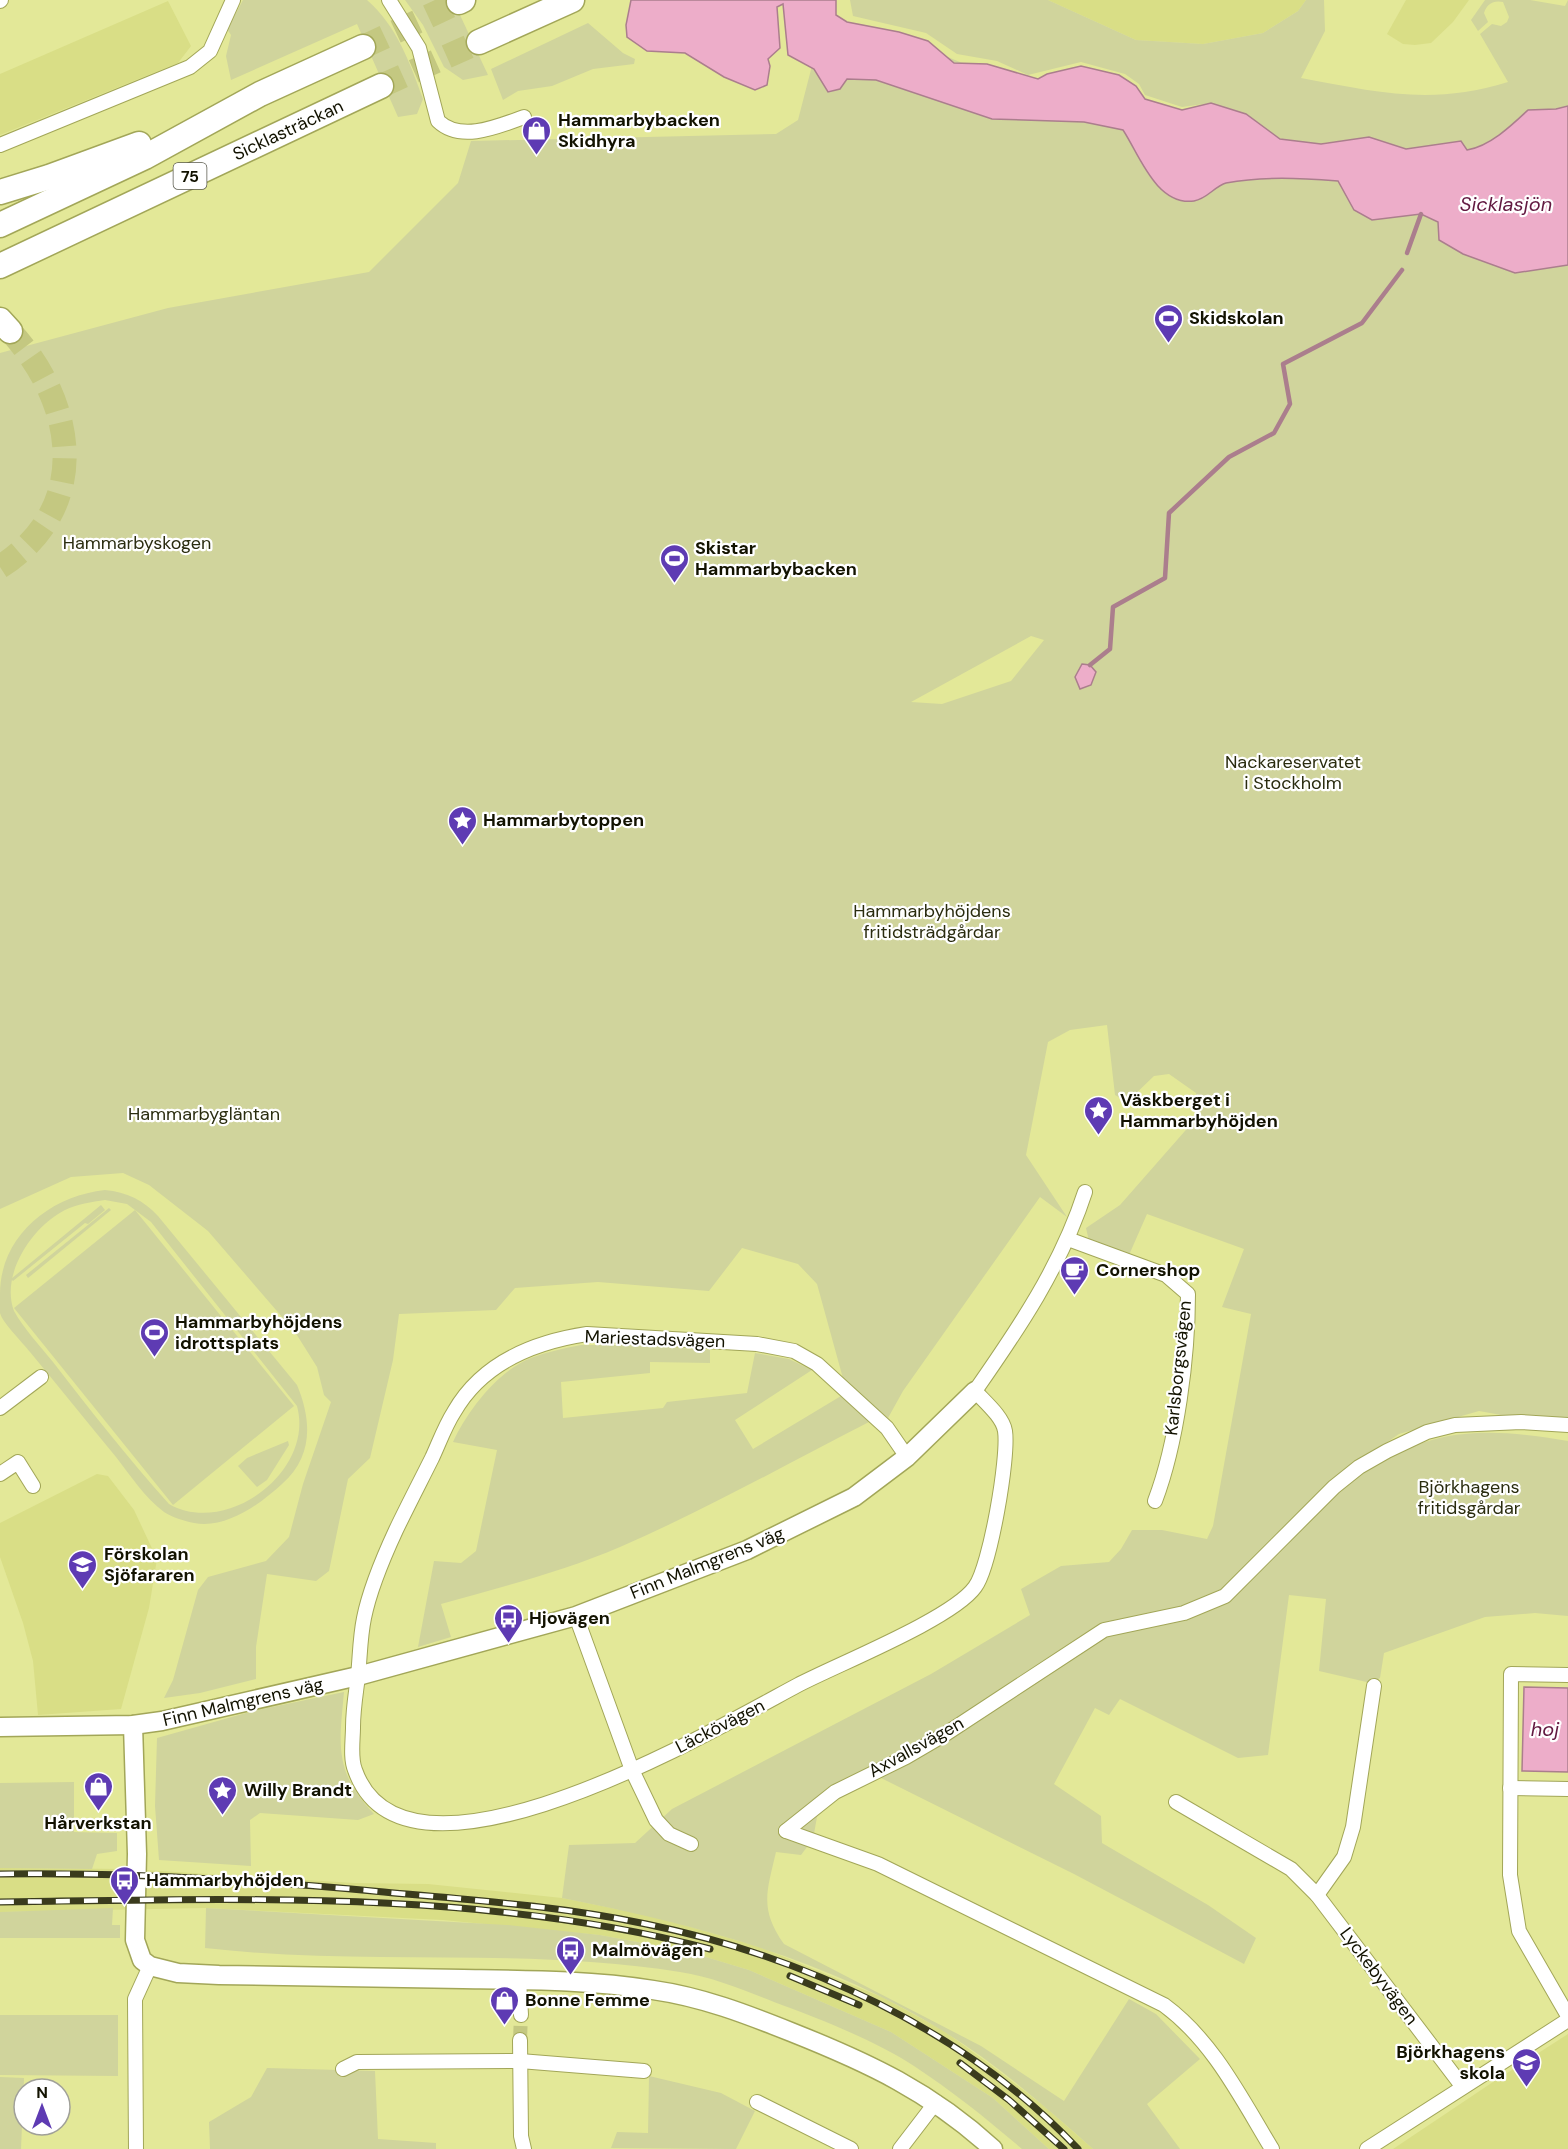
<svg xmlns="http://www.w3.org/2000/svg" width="1568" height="2149" viewBox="0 0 1568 2149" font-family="'DM Sans',sans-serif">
<rect width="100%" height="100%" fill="#e3e898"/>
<g fill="#d9de86">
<polygon points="1048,0 1306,0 1298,11 1263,33 1203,44 1136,40"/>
<polygon points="1406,0 1469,0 1453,22 1431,43 1415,45 1403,44 1387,34"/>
<polygon points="168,1 191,46 178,63 0,135 0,74"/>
<polygon points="97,1474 108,1476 134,1510 157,1559 149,1608 121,1709 38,1715 33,1661 23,1623 0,1557 0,1523"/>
<polygon points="0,1868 128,1869 354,1883 428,1884 562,1898 656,1917 760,1947 884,1998 944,2031 991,2065 1044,2106 1093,2149 1049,2149 993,2098 891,2032 749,1970 686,1951 600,1935 443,1920 206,1908 0,1912"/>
<polygon points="1568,2034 1568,2149 1393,2149 1493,2082"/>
</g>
<g fill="#d0d49c" fill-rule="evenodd">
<path d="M243 0H367C397 26 410 63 423 99L417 114 398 117 357 24 231 80 226 56 231 35 227 29Z"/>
<polygon points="405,0 453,0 488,75 463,80 444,67 423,25"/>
<path d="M850 0H1048L1136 40 1203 44 1263 33 1298 11 1306 0H1324L1325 31 1301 78C1377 92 1431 106 1508 82L1480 34 1492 24 1501 26 1507 22 1509 17 1503 2C1493 0 1487 4 1484 13L1488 22 1478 31 1471 20 1485 0H1530L1565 6 1568 0V106L1556 109 1528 110 1509 128 1480 148 1466 150 1427 146 1406 149 1369 137 1323 143 1568 169V1427L1479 1411 1399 1434 1347 1470C1374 1466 1399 1451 1425 1442 1471 1427 1522 1433 1568 1441V1616L1535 1613 1485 1617 1384 1653 1380 1678 1371 1683 1319 1671 1326 1599 1289 1595 1268 1755 1238 1758 1120 1699 1109 1715 1095 1708 1054 1784 1101 1816 1102 1843 1208 1905 1256 1938 1244 1964 1074 1874 875 1775 834 1799 817 1817 813 1839 801 1855 776 1852C767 1891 759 1909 784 1944L981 2046 1064 2101 1129 1999 1156 2014 1200 2059 1147 2104 1180 2149H1093C1046 2107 997 2064 943 2031 827 1959 694 1924 562 1898L569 1845 635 1843 672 1809 931 1674 1030 1615 1021 1589 1061 1566 1109 1562 1121 1549 1132 1530H1162L1207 1539 1213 1526 1251 1314 1222 1307 1244 1249 1147 1214 1129 1255 1089 1241 1086 1228 1120 1205 1199 1115 1196 1093 1169 1074 1154 1076 1127 1102 1115 1095 1107 1025 1070 1030 1048 1042 1026 1155 1067 1217 1040 1197 903 1391 888 1418 844 1382 817 1284 798 1264 742 1248 709 1291 598 1282 515 1288 496 1310 399 1314 393 1360 370 1458 348 1479 329 1571 316 1581 267 1574 256 1647V1679L200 1693 164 1698 173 1680 198 1590 208 1577 266 1561 289 1537 303 1484 331 1402 324 1395 317 1367 295 1332 208 1231 149 1185 123 1173 71 1177 0 1209V353L168 308 369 272 458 183 471 141 776 134 798 120 815 54 896 35 974 68 1271 133 1211 103 1182 107 1145 95 1139 84 1125 74 1081 62 1028 75 997 61 957 54 926 33 853 16ZM1031 636 1044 640 1011 681 942 704 911 702Z"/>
<polygon points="588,23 623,53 635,59 634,64 593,69 552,86 518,91 503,100 491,69"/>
<path d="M105 1190C127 1192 143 1200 158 1216L297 1385C312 1421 313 1457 282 1484 259 1505 226 1529 194 1523 185 1521 171 1517 164 1512 145 1498 130 1475 116 1457 87 1422 59 1387 30 1352 23 1343 2 1322 0 1313 0 1307 0 1300 0 1294 0 1236 50 1196 105 1190ZM105 1200 127 1204 151 1222 297 1406C315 1472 226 1537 169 1504 128 1458 90 1410 53 1362 40 1346 24 1329 14 1311 0 1274 33 1226 65 1210 77 1204 92 1202 105 1200Z"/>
<polygon points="101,1205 105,1210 88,1224 85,1223 13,1281 11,1279"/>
<polygon points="109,1208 111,1210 28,1278 26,1275"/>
<polygon points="135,1210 294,1406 173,1505 14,1308"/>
<path d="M581 1345H641L710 1350V1363L650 1362V1373L561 1382 563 1418 663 1408 667 1402 747 1393 755 1353 789 1359 812 1370 735 1420 753 1449 841 1396 869 1422C787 1464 705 1510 620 1547 562 1572 501 1587 441 1604L451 1637 418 1647 434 1561 461 1563 476 1551 497 1450 453 1442C468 1410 498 1371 531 1358 547 1352 564 1348 581 1345Z"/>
<polygon points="288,1441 289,1445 267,1480 257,1487 238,1466 247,1458"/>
<path d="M344 1692C339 1747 334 1771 374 1814L358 1820 260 1813 250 1820 251 1866 159 1860 155 1806 157 1738 253 1711Z"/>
<polygon points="74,1782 74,1832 117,1833 117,1851 97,1854 92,1869 0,1868 0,1783"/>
<polygon points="113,1908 112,1925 120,1925 120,1938 0,1938 0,1912"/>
<path d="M206 1908 507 1925 600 1935 686 1951 749 1970 891 2032 993 2098 1049 2149H1022C987 2119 952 2091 914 2066 876 2041 818 2018 774 2002 743 1990 713 1977 680 1972 523 1947 362 1966 205 1948Z"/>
<polygon points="0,2015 118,2015 118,2076 0,2075"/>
<polygon points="267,2068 375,2071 378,2139 436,2143 436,2149 210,2149 209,2122 251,2097"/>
<polygon points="649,2076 721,2093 755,2111 736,2149 611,2148 617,2132 648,2133"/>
<polygon points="0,2077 24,2078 21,2149 0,2149"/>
</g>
<g fill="#edadc9" stroke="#ab7e8d" stroke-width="1.5">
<path d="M631 0H836V15L847 22 899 32 928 41 954 63 987 64 1038 79 1047 74 1081 66 1119 75 1136 86 1145 99 1182 110 1211 103 1246 114 1280 139 1321 144 1369 137 1406 149 1461 141 1467 150C1490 146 1511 126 1528 110L1556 109 1568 106V265L1515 273 1463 254 1439 240 1438 222 1421 214 1372 220 1354 210 1338 181C1300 178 1264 176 1226 183 1215 186 1207 199 1194 201 1156 206 1139 154 1123 130L1084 122 992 119 876 80 847 79 840 89 828 92 814 69 788 55 783 4 777 7 780 48 768 59 770 66 767 85 755 90 724 77 685 53 647 51 627 37 626 25Z"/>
<polygon points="1082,664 1090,665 1096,672 1091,685 1080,689 1075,677"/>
<polygon points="1524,1687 1568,1688 1568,1772 1522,1771"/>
</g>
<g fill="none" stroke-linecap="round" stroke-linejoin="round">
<g stroke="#ab7e8d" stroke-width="4.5">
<polyline points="1407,253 1421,214"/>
<polyline points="1090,665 1110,649 1113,607 1165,578 1169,513 1229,457 1274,433 1290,404 1283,364 1362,323 1402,270"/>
</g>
<polyline stroke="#c4c881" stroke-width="14" stroke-dasharray="14 7" stroke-linecap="butt" points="520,2040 521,2015"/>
<g stroke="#c4c881" stroke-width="24" stroke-dasharray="24 12" stroke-linecap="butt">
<polyline points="363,47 459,2"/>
<polyline points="381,86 479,42"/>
<path d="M0 567C92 508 77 404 10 331"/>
</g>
<defs>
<g id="street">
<path d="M389 0 419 48 438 121C461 143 499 126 524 117"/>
<polyline points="0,1 1,0"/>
<polyline points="0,145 190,67 210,51 233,0"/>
<path d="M1068 1239 1166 1275 1188 1294C1188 1357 1177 1443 1155 1501"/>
<polyline points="0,1408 41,1377"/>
<path d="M907 1457 887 1428 817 1364 794 1351 757 1344 587 1334C534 1342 482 1363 454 1412 445 1426 439 1443 432 1458 420 1482 408 1505 396 1530 383 1558 370 1588 364 1618 360 1637 360 1657 358 1676 356 1693 353 1709 353 1727 353 1740 350 1758 355 1770 405 1913 719 1727 798 1685 838 1664 952 1619 975 1587 990 1567 1009 1457 1005 1431 1003 1417 985 1402 975 1391 1019 1328 1061 1266 1085 1192"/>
<polyline points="0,1474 18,1462 33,1486"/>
<polyline points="576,1616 632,1770 656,1820 669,1834 691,1844"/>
<polyline points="1568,1675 1511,1674 1510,1875 1519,1931 1568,2016"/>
<polyline points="1510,1788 1568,1789"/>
<polyline points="1176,1802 1291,1869 1317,1895 1462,2086"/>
<polyline points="786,1831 835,1792 906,1757 947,1733 1104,1630 1184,1613 1225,1596 1334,1487 1359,1467 1387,1451 1427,1432 1455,1425 1521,1422 1568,1425"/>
<path d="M786 1831 878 1864 1164 2005C1213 2041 1241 2098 1272 2149"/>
<polyline points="1317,1895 1344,1857 1353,1827 1374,1686"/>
<polyline points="519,1980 521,2015"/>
<polyline points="520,2040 521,2136 524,2149"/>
<polyline points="343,2069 357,2062 520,2061 644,2071"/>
<polyline points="757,2102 851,2149"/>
<polyline points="136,2149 135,1999 150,1966"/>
<polyline points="900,2149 936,2102"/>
<polyline points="1367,2149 1568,2020"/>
</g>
<g id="secondary">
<path d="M133 1725 137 1854 135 1940 142 1960 150 1966 178 1973 219 1975C301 1976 382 1978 463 1979 526 1980 591 1980 653 1990 702 1997 746 2014 791 2032 869 2063 931 2092 993 2149"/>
<polyline points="0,1727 133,1725 162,1721 358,1676 576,1616 747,1550 854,1497 907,1457 975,1391"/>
</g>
<g id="highway">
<polyline points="459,2 463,0"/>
<polyline points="479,42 572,0"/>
<polyline points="0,192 49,177 139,144"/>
<polyline points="0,225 145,157 260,94 363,47"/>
<polyline points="0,266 381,86"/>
<polyline points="0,320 10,331"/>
</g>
</defs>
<use href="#street" stroke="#a2a658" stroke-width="16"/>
<use href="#secondary" stroke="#a2a658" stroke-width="21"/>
<use href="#highway" stroke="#a2a658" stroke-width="27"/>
<use href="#street" stroke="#fff" stroke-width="14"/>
<use href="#secondary" stroke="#fff" stroke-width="18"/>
<use href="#highway" stroke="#fff" stroke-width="24"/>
<defs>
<g id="rail">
<path d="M0 1874C129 1872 256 1880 384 1892 472 1900 560 1906 646 1924 803 1956 966 2030 1078 2149"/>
<path d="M0 1902C232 1899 484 1889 710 1949"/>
<polyline points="790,1976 859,2005"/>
<polyline points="960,2063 1009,2100 1064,2149"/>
</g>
</defs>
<use href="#rail" stroke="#3a3b1d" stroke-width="7"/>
<use href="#rail" stroke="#fff" stroke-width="4.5" stroke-dasharray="14" stroke-linecap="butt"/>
</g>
<defs>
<symbol id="shop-pin" viewBox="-11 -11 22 30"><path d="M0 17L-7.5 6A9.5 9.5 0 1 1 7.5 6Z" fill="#5e3bb3" stroke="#fff"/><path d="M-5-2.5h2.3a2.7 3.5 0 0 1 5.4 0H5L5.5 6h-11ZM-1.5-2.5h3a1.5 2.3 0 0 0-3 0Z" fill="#fff"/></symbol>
<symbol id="stadium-pin" viewBox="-11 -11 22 30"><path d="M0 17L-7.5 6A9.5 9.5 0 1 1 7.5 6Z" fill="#5e3bb3" stroke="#fff"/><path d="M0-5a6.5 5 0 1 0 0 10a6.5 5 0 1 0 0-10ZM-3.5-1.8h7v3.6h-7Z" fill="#fff"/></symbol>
<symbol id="sight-pin" viewBox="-11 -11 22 30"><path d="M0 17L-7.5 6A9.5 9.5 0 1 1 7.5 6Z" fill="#5e3bb3" stroke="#fff"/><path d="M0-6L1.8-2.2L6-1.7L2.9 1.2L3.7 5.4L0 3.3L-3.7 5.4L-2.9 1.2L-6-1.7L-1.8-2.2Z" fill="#fff"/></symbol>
<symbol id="cafe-pin" viewBox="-11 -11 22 30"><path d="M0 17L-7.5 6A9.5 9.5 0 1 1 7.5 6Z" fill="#5e3bb3" stroke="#fff"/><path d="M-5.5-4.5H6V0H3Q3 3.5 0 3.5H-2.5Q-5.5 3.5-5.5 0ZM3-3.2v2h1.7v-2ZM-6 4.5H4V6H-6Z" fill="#fff"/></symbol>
<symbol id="school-pin" viewBox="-11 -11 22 30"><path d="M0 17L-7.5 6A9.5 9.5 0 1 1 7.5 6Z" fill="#5e3bb3" stroke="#fff"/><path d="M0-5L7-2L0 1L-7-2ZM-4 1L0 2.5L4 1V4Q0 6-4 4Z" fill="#fff"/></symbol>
<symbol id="bus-pin" viewBox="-11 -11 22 30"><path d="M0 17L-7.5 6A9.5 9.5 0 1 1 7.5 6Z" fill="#5e3bb3" stroke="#fff"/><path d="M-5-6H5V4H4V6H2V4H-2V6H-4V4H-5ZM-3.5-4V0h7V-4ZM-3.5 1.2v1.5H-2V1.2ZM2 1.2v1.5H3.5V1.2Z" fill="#fff"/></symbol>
</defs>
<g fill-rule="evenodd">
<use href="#shop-pin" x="520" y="114" width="33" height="45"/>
<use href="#stadium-pin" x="1152" y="302" width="33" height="45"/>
<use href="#stadium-pin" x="658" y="542" width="33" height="45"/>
<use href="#sight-pin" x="446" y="804" width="33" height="45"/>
<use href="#sight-pin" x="1082" y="1094" width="33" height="45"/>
<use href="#cafe-pin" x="1058" y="1254" width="33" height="45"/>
<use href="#stadium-pin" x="138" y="1316" width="33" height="45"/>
<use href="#school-pin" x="66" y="1548" width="33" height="45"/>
<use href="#bus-pin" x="492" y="1602" width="33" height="45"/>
<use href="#shop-pin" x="82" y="1770" width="33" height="45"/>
<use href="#sight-pin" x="206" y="1774" width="33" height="45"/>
<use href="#bus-pin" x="108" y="1864" width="33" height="45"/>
<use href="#bus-pin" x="554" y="1934" width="33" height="45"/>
<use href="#shop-pin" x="488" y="1984" width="33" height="45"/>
<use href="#school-pin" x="1510" y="2046" width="33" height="45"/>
</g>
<g text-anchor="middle" stroke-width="4.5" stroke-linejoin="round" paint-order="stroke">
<rect fill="#fff" stroke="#59594c" stroke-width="1.5" x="173.5" y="163" width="33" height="26" rx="4.5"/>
<g font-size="16" font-weight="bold" fill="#121200">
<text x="190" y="182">75</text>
</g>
<g font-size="18" font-weight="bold" fill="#121200" stroke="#fff" text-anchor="start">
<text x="558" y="126">Hammarbybacken<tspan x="558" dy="21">Skidhyra</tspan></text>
<text x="1189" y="324">Skidskolan</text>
<text x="695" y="554">Skistar<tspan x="695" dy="21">Hammarbybacken</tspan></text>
<text x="483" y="826">Hammarbytoppen</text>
<text x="1120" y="1106">Väskberget i<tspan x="1120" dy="21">Hammarbyhöjden</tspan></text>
<text x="1096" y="1276">Cornershop</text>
<text x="175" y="1328">Hammarbyhöjdens<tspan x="175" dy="21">idrottsplats</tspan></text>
<text x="104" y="1560">Förskolan<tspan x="104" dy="21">Sjöfararen</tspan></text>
<text x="529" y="1624">Hjovägen</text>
<text x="244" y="1796">Willy Brandt</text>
<text x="98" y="1829" text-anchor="middle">Hårverkstan</text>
<text x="146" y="1886">Hammarbyhöjden</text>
<text x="592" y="1956">Malmövägen</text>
<text x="525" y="2006">Bonne Femme</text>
<text x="1505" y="2058" text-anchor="end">Björkhagens<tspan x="1505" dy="21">skola</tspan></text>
</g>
<g font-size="18" fill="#121200" stroke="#fff">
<text transform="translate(288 130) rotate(-25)" y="6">Sicklasträckan</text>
<text transform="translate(655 1339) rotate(2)" y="6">Mariestadsvägen</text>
<text transform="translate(1178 1368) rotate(-84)" y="6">Karlsborgsvägen</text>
<text transform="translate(707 1563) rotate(-22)" y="6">Finn Malmgrens väg</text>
<text transform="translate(243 1702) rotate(-13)" y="6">Finn Malmgrens väg</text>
<text transform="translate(720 1726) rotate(-27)" y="6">Läckövägen</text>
<text transform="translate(916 1747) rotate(-29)" y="6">Axvallsvägen</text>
<text transform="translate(1379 1976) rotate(53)" y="6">Lyckebyvägen</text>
</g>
<g font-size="18" fill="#2a2c0f" stroke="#fff">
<text x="137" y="549">Hammarbyskogen</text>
<text x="1293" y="768">Nackareservatet<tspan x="1293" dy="21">i Stockholm</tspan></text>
<text x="932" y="917">Hammarbyhöjdens<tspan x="932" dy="21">fritidsträdgårdar</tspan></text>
<text x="204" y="1120">Hammarbygläntan</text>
<text x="1469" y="1493">Björkhagens<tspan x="1469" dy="21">fritidsgårdar</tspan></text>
</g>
<g font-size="20" font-style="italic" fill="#621941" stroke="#fff">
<text x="1506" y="211">Sicklasjön</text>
<text x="1545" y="1736">hoj</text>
</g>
</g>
<g transform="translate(42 2107)"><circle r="28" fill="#ffffff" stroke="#a0a099" stroke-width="1.5"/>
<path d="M0-4.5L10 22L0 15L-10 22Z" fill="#5e3bb3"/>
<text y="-9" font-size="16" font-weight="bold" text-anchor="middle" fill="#121200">N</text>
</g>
</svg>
